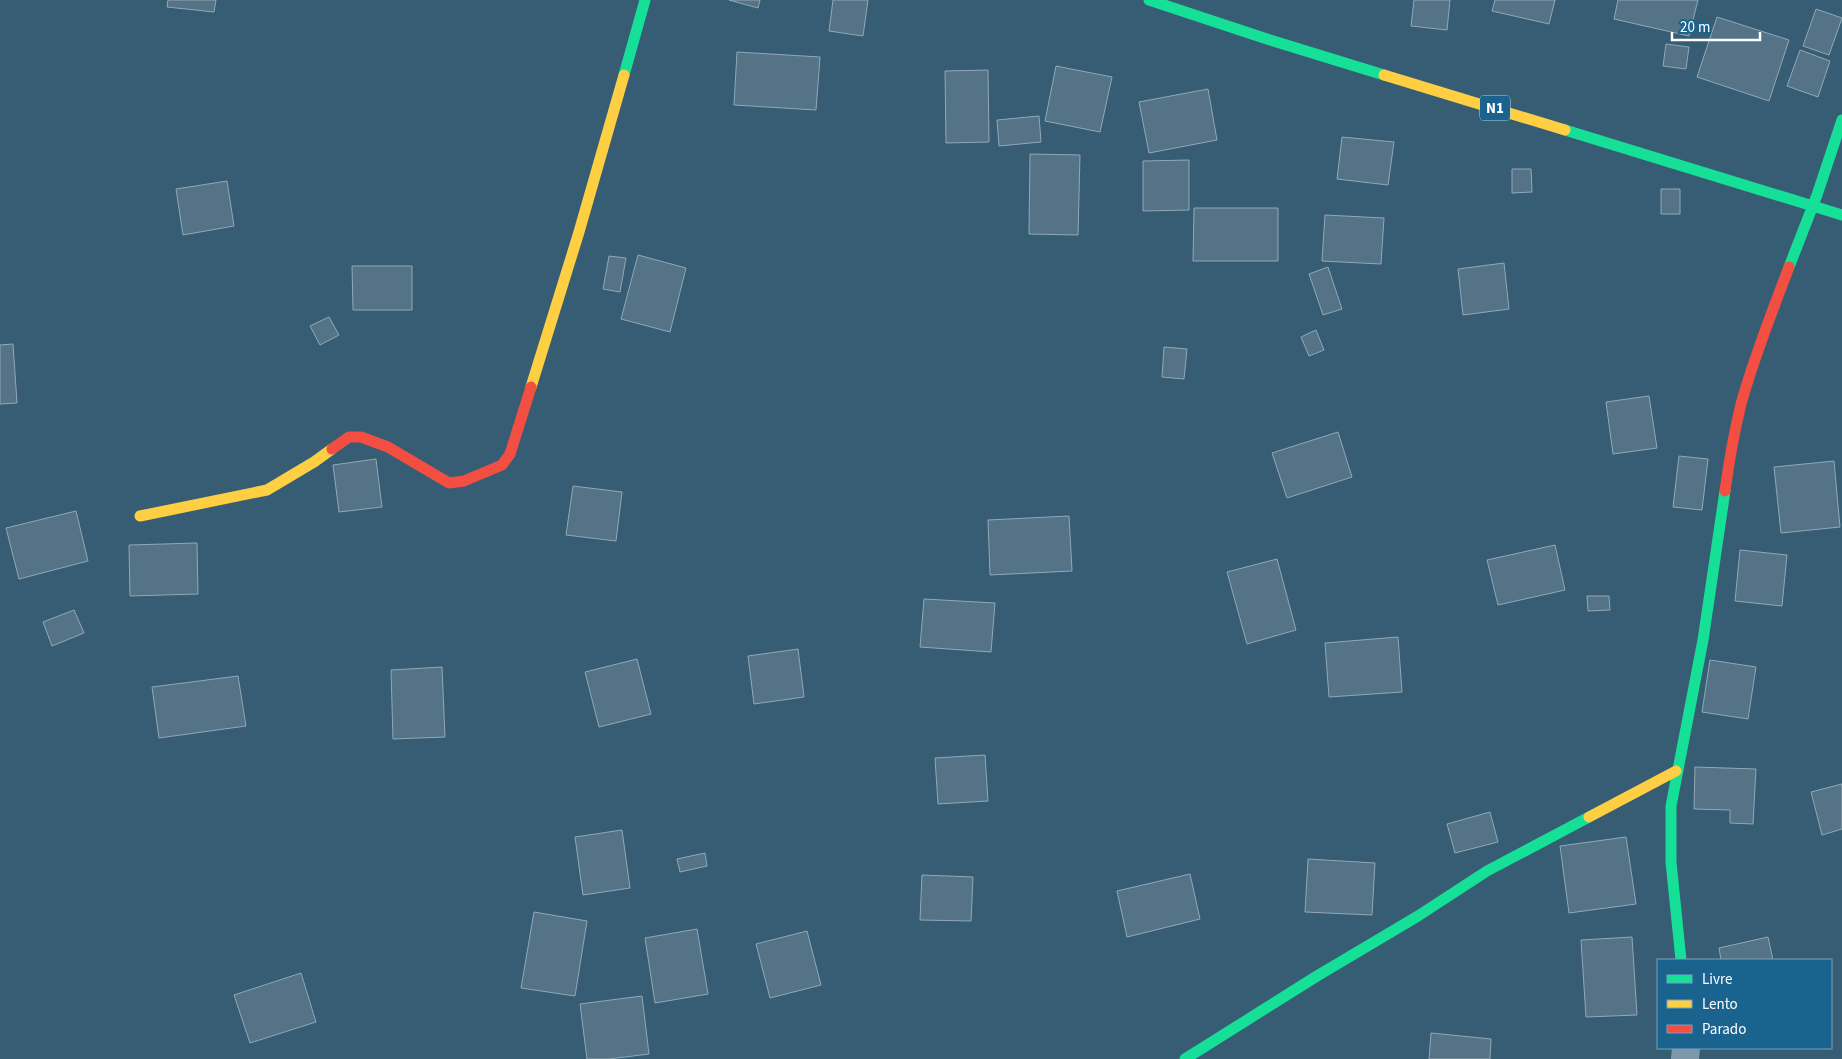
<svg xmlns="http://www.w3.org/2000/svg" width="1842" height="1059" font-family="'Source Sans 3',sans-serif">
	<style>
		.building { fill: #547386; stroke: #92a8b6 }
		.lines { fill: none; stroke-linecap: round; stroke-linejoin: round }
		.street { stroke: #7d98a8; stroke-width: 28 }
		.fast { stroke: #16e098; stroke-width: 11 }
		.slow { stroke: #ffcf43; stroke-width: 11 }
		.jam { stroke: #f24e42; stroke-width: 11 }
		.labels { text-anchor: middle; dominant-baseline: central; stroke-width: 4; stroke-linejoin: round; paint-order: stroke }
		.shield { fill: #1b638f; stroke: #bbd0dd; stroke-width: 1 }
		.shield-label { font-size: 15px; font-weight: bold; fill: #fff }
	</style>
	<rect width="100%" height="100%" fill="#365d74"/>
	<path class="building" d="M 168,0 L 216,0 L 214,12 L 167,7 Z
		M 729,0 L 760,0 L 758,8 Z
		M 833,0 L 868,0 L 863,36 L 829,31 Z
		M 1414,0 L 1450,0 L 1447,30 L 1411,26 Z
		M 1495,0 L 1555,0 L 1549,24 L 1492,11 Z
		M 1618,0 L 1698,0 L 1689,36 L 1614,19 Z
		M 1816,9 L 1842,18 L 1829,55 L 1803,46 Z
		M 1717,17 L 1789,40 L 1769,101 L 1697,77 Z
		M 1666,44 L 1689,47 L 1686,69 L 1663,66 Z
		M 1800,50 L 1830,61 L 1818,97 L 1787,86 Z
		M 737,52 L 820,57 L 816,110 L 734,105 Z
		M 1056,66 L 1112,77 L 1100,132 L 1045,121 Z
		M 988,70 L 989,142 L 946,143 L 945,71 Z
		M 1208,89 L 1217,140 L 1149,153 L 1139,102 Z
		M 1039,116 L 1041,142 L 999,146 L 997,120 Z
		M 1342,137 L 1394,142 L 1388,185 L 1337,179 Z
		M 1030,154 L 1080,155 L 1078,235 L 1029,234 Z
		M 1189,160 L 1189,210 L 1143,211 L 1143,161 Z
		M 1512,169 L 1531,169 L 1532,192 L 1512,193 Z
		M 227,181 L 234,226 L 183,235 L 176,189 Z
		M 1661,189 L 1680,189 L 1680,214 L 1661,214 Z
		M 1194,208 L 1278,208 L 1278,261 L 1193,261 Z
		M 1325,215 L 1384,218 L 1381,264 L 1322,261 Z
		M 638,255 L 686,268 L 670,332 L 621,319 Z
		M 609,256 L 626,258 L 620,292 L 603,289 Z
		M 1504,263 L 1509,309 L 1463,315 L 1458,269 Z
		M 352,266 L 412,266 L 412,310 L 353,310 Z
		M 1328,267 L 1342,309 L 1323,315 L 1309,274 Z
		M 329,317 L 339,335 L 320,345 L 310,326 Z
		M 1316,330 L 1324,350 L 1309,356 L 1301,337 Z
		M 13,344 L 17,403 L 0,404 L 0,345 Z
		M 1164,347 L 1187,349 L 1184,379 L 1162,377 Z
		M 1649,396 L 1657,448 L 1613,454 L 1606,402 Z
		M 1338,432 L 1352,477 L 1287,498 L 1272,453 Z
		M 1679,456 L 1708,459 L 1702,510 L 1673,507 Z
		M 376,459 L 382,507 L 339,512 L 333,465 Z
		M 1834,461 L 1840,527 L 1781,533 L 1774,467 Z
		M 573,486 L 622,492 L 616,541 L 566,535 Z
		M 76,511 L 88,561 L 19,579 L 6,528 Z
		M 1069,516 L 1072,571 L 990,575 L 988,520 Z
		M 197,543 L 198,594 L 130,596 L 129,545 Z
		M 1555,545 L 1565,590 L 1498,605 L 1487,560 Z
		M 1740,550 L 1787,555 L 1782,606 L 1735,601 Z
		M 1277,559 L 1296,630 L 1247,644 L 1227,572 Z
		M 1587,596 L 1609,596 L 1610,610 L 1588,611 Z
		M 924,599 L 995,603 L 991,652 L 920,647 Z
		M 74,610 L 84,633 L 52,646 L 43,622 Z
		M 1398,637 L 1402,692 L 1329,697 L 1325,643 Z
		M 798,649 L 804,697 L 754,704 L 748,656 Z
		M 637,659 L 651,714 L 599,727 L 585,672 Z
		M 1710,660 L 1756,667 L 1748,719 L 1702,712 Z
		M 442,667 L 445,737 L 393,739 L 391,670 Z
		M 238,676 L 246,726 L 159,738 L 152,687 Z
		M 985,755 L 988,801 L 938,804 L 935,758 Z
		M 1695,767 L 1756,769 L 1753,824 L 1730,823 L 1730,810 L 1694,809 Z
		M 1842,784 L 1842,829 L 1822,835 L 1811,792 Z
		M 1490,812 L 1498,842 L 1455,853 L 1447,824 Z
		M 622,830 L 630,888 L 583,895 L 575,837 Z
		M 1626,837 L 1636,904 L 1569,913 L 1560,846 Z
		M 705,853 L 707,866 L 680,872 L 677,859 Z
		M 1308,859 L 1375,863 L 1372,915 L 1305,912 Z
		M 1190,874 L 1200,919 L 1127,937 L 1117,891 Z
		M 922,875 L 973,877 L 971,921 L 920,920 Z
		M 534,912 L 587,921 L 575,996 L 521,988 Z
		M 697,929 L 708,994 L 655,1003 L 645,938 Z
		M 807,931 L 821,985 L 770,998 L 756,944 Z
		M 1632,937 L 1637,1015 L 1586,1017 L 1581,940 Z
		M 1768,937 L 1773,960 L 1721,960 L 1719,948 Z
		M 301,973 L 316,1022 L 250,1043 L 234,995 Z
		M 642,996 L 649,1054 L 609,1059 L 587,1059 L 580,1004 Z
		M 1431,1033 L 1491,1039 L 1490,1059 L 1429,1059 Z"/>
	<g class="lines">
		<path class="street" d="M 1685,1059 L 1686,1048"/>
		<path class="fast" d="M 1149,0 L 1270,40 L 1384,75
			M 624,75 L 645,0
			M 1565,130 L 1842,215
			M 1789,267 L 1817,195 L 1842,120
			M 1681,960 L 1671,862 L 1671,806 L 1703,640 L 1725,491
			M 1185,1059 L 1317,976 L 1418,916 L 1487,871 L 1589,817"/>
		<path class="slow" d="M 1384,75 L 1565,130
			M 531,387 L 579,232 L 624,75
			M 140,516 L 267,490 L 314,462 L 332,449
			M 1589,817 L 1676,771"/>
		<path class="jam" d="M 332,449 L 349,437 L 361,437 L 388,447 L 449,483 L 464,481 L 502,465 L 510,454 L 531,387
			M 1725,491 C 1729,461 1734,433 1741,404 C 1754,357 1772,312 1789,267"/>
	</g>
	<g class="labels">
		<rect class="shield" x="1480" y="95.5" width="30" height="25" rx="4"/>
		<g class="shield-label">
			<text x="1495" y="108">N1</text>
		</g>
	</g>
	<rect x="1657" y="959" width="175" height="90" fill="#1b638f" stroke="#76a1bc"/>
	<rect x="1667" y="975" width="25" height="8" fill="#16e098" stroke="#76a1bc"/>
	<text x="1702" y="984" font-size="15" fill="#ffffff">Livre</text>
	<rect x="1667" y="1000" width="25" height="8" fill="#ffcf43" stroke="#76a1bc"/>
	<text x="1702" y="1009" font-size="15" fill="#ffffff">Lento</text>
	<rect x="1667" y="1025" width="25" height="8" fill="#f24e42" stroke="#76a1bc"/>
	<text x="1702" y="1034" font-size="15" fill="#ffffff">Parado</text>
	<path d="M1672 32v8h88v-8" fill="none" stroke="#ffffff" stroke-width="2.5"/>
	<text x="1680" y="32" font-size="15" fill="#ffffff" stroke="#1b638f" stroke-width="4" paint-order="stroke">20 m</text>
</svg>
